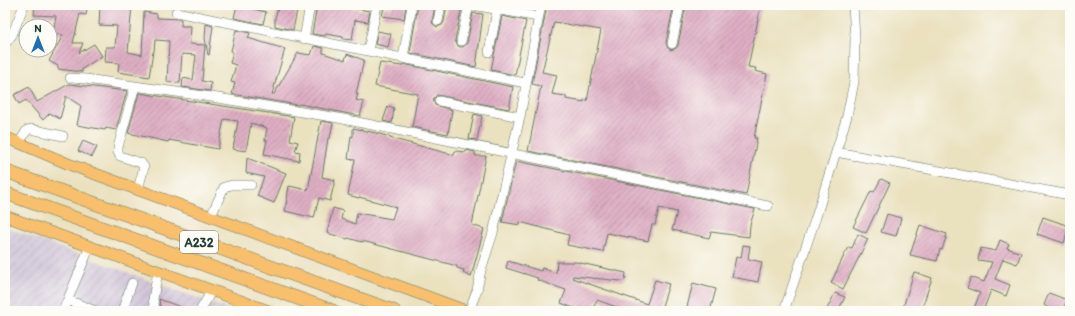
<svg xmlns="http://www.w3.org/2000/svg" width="1075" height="316" font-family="Itim,sans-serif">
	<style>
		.industrial { fill: url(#industrial-furrows) }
		.building { fill: url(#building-hatch); fill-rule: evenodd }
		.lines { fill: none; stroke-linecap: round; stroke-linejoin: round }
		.minor-casing { stroke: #667665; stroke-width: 10 }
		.major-casing { stroke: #667665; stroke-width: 12 }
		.highway-casing { stroke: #667665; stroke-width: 14 }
		.minor { stroke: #fff; stroke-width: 9 }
		.major { stroke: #f8bf6c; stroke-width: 11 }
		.highway { stroke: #f8bf6c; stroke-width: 13 }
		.labels { text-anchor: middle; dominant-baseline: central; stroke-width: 3.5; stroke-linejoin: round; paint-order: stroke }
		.shield { fill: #fdfcf7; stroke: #62766e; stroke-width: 1 }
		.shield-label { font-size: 13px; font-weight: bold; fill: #1f3d34 }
	</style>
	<defs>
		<pattern id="industrial-furrows" width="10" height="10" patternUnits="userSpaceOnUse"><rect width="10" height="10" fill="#cbbfd5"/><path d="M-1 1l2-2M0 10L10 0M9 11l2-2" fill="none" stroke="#a49cae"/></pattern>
		<pattern id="building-hatch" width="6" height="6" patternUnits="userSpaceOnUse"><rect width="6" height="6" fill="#dfafc4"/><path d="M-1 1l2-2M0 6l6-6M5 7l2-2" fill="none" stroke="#b490a0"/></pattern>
	</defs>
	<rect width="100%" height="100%" fill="#fdfcf7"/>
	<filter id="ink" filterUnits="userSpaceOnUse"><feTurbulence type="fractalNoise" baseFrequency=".025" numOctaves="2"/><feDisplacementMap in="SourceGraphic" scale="8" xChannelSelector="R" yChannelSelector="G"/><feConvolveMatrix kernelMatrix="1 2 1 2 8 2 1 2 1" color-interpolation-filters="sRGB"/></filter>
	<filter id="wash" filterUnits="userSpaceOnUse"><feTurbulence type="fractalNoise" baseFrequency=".012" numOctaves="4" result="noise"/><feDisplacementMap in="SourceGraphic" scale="16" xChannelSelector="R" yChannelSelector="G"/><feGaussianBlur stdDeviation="0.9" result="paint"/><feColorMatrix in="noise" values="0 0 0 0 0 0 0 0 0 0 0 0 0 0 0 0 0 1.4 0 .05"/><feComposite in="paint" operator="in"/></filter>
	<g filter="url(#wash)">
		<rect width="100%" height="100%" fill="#eae1bf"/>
		<path class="industrial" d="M 5,227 L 153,282 L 233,311 L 5,311 Z"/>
		<g id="blocks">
			<path class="building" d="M 35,5 L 88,5 L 86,15 L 80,14 L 73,43 L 83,43 L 79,53 L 94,44 L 102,56 L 82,69 L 82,72 L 58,69 L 58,66 L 49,61 L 63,35 L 53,33 L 56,16 L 34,15 Z
				M 100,5 L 132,5 L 128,52 L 142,55 L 144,12 L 157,14 L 157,18 L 181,19 L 181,26 L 191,26 L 190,44 L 205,45 L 202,81 L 211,83 L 210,91 L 182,87 L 183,78 L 193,80 L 196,55 L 182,54 L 180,83 L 167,82 L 169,41 L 155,40 L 154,52 L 153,52 L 149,77 L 118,72 L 119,63 L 105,62 L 106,47 L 115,47 L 117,26 L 99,25 Z
				M 237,5 L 266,12 L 263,24 L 234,18 Z
				M 279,5 L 298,5 L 293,30 L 275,26 L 275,18 Z
				M 317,5 L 346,5 L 346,7 L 370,11 L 368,22 L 355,20 L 352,40 L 343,39 L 343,37 L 326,34 L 325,36 L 312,34 Z
				M 392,5 L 406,5 L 404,19 L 382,16 L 384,7 L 392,8 Z
				M 418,5 L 435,5 L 432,23 L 437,27 L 442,25 L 444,22 L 447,5 L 462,7 L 455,40 L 457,45 L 460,47 L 463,47 L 467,43 L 473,13 L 483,14 L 476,67 L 410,53 Z
				M 547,5 L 674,5 L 666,43 L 668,48 L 671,50 L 676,48 L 678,45 L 686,5 L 761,5 L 748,67 L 756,68 L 755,71 L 767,74 L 754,138 L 757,138 L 746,195 L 528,151 L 541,86 L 532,84 ZM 554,22 L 601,30 L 587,101 L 584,100 L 584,102 L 566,99 L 566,96 L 552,94 L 557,75 L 542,72 Z
				M 502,16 L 526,21 L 515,75 L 491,70 Z
				M 206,24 L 213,26 L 209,55 L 208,55 L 205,38 Z
				M 236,30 L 250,33 L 248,38 L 251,39 L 285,49 L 272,94 L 274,94 L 298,53 L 311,55 L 314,46 L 323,48 L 323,53 L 338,58 L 345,60 L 347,54 L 364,60 L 356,94 L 358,94 L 356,100 L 364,102 L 360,116 L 299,104 L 298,105 L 232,94 L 235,83 L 231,82 L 236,65 L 230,63 L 233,52 L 231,51 Z
				M 378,31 L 391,34 L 388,47 L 375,44 Z
				M 380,63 L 402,66 L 403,64 L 513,87 L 509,109 L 437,95 L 433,99 L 435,105 L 452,110 L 448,134 L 412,127 L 418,94 L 375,86 Z
				M 69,84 L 127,91 L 116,130 L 106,128 L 105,130 L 77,125 L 81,106 L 66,96 L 60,119 L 50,113 L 43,120 L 26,100 L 19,104 L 14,95 L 29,87 L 37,102 Z
				M 139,93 L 294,117 L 290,140 L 298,142 L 295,151 L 300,152 L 299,161 L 264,154 L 267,140 L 265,140 L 267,128 L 251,123 L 246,151 L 233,149 L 238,121 L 224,119 L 218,149 L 169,140 L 168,142 L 128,133 Z
				M 388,106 L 394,108 L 392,123 L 383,121 Z
				M 474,114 L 482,116 L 477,140 L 469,139 Z
				M 321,121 L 333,123 L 330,138 L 328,138 L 322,177 L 335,180 L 330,201 L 319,198 L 314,218 L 285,211 L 289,186 L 308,190 Z
				M 353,128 L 376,133 L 390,137 L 390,138 L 454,155 L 455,151 L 466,152 L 466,150 L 475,152 L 475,155 L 476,156 L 486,156 L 472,225 L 484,229 L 471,277 L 463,273 L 464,270 L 457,268 L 457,266 L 370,243 L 362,241 L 362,242 L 348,238 L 347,239 L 327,233 L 333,208 L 343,211 L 341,219 L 355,224 L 357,213 L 392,219 L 396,207 L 359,197 L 359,198 L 348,195 L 355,160 L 348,159 L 351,136 L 353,137 Z
				M 83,141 L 97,147 L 92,157 L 78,151 Z
				M 247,158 L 286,173 L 274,203 L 257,196 L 264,177 L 246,173 Z
				M 516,161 L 755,209 L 750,225 L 749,237 L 711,232 L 709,238 L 672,230 L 677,212 L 659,208 L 655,225 L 652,225 L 648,241 L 607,233 L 603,252 L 567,245 L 569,235 L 520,222 L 520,225 L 502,222 Z
				M 881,179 L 890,183 L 866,233 L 853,227 L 871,191 L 874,192 Z
				M 887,214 L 901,218 L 896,236 L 881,232 Z
				M 1043,217 L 1069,226 L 1064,243 L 1037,234 Z
				M 920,225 L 947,234 L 942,250 L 940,249 L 937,261 L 910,255 Z
				M 858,234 L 868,239 L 843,289 L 831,283 L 848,247 L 852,248 Z
				M 1000,240 L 1009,244 L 1007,248 L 1021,253 L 1017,264 L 1003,259 L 995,279 L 1010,285 L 1006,296 L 991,290 L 983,311 L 973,311 L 980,293 L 967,288 L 971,277 L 984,282 L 992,262 L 978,260 L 981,248 L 996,251 Z
				M 743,245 L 750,246 L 748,259 L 762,262 L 758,282 L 732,277 L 736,257 L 741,258 Z
				M 508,261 L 541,271 L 542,268 L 556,273 L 557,262 L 576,262 L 626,273 L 625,280 L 621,281 L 573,276 L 572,278 L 647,304 L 655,280 L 669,284 L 661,309 L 663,311 L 628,311 L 597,300 L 592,311 L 581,311 L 561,303 L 566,290 L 537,280 L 538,278 L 506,268 Z
				M 914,272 L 932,278 L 921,311 L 902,311 Z
				M 693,283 L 716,289 L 710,311 L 686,311 Z
				M 835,293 L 845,297 L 838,311 L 826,311 Z
				M 1049,293 L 1067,300 L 1063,311 L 1047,311 L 1048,308 L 1044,305 Z
				M 159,299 L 189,310 L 189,311 L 161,311 Z"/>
		</g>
	</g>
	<g filter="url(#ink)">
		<use href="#blocks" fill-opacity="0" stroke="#667665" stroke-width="1"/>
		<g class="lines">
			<defs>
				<path id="minor" d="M 473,5 L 538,17
					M 176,12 L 525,83
					M 438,21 L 441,5
					M 304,39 L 310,5
					M 461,41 L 469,5
					M 5,44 L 12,35 L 24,5
					M 672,44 L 680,5
					M 368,51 L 377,5
					M 489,52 L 498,5
					M 403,58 L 412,5
					M 70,78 L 86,79 L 218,98 L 338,118 L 768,206
					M 135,86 L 118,147 L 118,152 L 120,156 L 141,163 L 144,167 L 138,189
					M 439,101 L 520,117
					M 19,143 L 27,130 L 31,129 L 63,136
					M 836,152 L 1070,195
					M 211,216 L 224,187 L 232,185 L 251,185
					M 68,300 L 95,311
					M 155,309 L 153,299 L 158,271
					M 63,311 L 90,246
					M 122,311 L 132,283
					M 200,311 L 212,290
					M 469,311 L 477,290 L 481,270 L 493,233 L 520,117 L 541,5
					M 784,311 L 816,217 L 847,116 L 854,82 L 855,38 L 853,5"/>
				<path id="major" d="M 5,137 L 71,165 L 466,311
					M 5,216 L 269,311"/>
				<path id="highway" d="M 5,171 L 394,311
					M 5,193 L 333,311"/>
			</defs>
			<use href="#minor" class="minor-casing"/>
			<use href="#major" class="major-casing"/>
			<use href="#highway" class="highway-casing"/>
			<use href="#minor" class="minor"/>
			<use href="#major" class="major"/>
			<use href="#highway" class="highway"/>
		</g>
	</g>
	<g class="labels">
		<rect class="shield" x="180" y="231" width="38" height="22" rx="3"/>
		<g class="shield-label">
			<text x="199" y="242">A232</text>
		</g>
	</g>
	<rect width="1075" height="316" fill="none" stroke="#fdfcf7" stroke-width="20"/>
	<g transform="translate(38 38)"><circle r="19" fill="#fdfcf7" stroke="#a4b0a9"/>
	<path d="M0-3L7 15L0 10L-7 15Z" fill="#1f6fb2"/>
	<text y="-6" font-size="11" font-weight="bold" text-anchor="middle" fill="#1f3d34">N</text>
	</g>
</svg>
